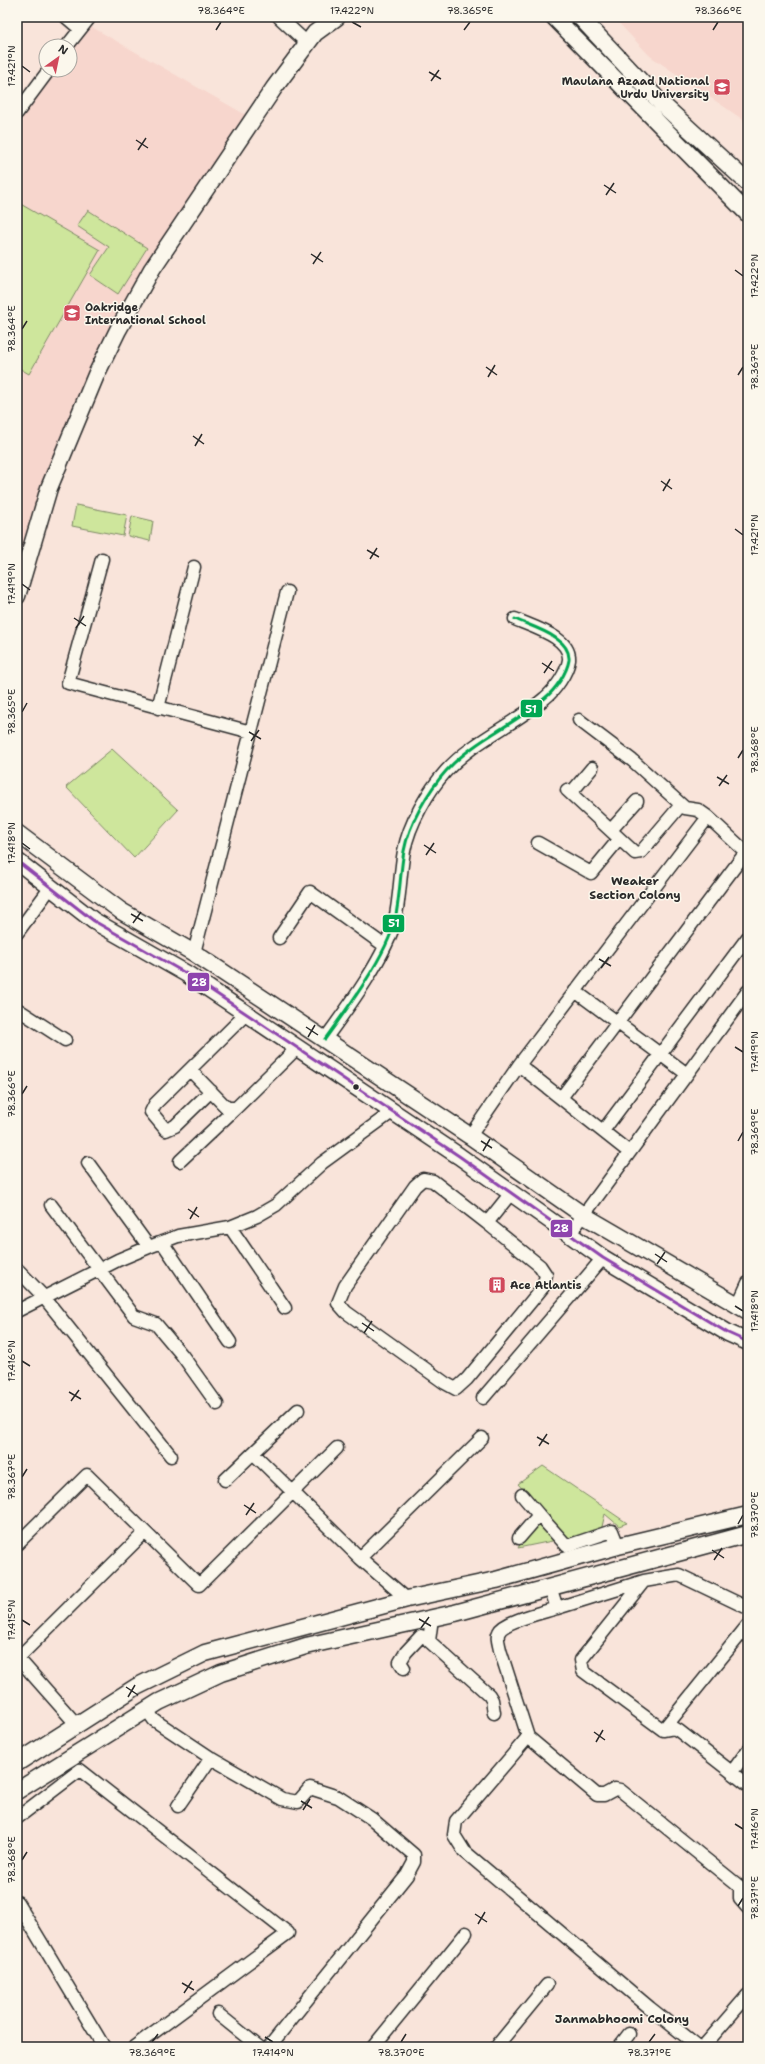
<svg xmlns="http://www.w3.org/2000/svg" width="765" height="2064" font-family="'Shantell Sans',sans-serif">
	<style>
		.built { fill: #f7d6cd }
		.green { fill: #cee69c; stroke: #7c8864 }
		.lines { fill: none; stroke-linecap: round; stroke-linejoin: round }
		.street-casing { stroke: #2b2b2b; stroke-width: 15 }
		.secondary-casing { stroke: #2b2b2b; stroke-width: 19 }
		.street { stroke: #fbf7ec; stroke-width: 12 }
		.secondary { stroke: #fbf7ec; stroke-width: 16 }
		.bus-1-casing { stroke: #fbf7ec; stroke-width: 6 }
		.bus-2-casing { stroke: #fbf7ec; stroke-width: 6 }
		.bus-1 { stroke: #8e44ad; stroke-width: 3 }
		.bus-2 { stroke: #00a651; stroke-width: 3 }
		.ticks { fill: none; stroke: #2b2b2b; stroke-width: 1.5 }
		.bus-dot { fill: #2b2b2b; stroke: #fbf7ec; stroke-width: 1.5 }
		.labels { text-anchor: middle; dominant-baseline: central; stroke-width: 3; stroke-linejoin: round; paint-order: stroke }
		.poi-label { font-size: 11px; font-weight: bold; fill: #2b2b2b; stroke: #fbf7ec; text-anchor: start }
		.neighbourhood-label { font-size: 12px; font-weight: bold; fill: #2b2b2b; stroke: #fbf7ec }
		.line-badge { stroke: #fbf7ec; stroke-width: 1.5 }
		.badge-label { font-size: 11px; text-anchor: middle; font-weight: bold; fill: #fff }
		.neatline { fill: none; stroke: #2b2b2b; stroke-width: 1.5 }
		.ticks-label { font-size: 10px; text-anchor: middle; fill: #2b2b2b }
	</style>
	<rect width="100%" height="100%" fill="#f9e4da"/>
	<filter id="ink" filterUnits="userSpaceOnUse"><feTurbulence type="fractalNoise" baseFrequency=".025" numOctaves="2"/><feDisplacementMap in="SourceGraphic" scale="8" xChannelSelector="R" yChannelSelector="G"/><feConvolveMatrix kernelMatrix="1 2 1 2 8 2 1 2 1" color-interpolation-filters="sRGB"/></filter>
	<g filter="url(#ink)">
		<path class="built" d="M 613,17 L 748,17 L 748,128 L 742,119 L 650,56 Z
			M 90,26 L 253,119 L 96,375 L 17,596 L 17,118 L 51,70 L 70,70 L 70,46 Z"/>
		<path class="green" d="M 17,202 L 100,250 L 29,374 L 17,367 Z
			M 88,210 L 147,248 L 118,294 L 90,275 L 109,247 L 77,226 Z
			M 76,505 L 127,515 L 123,536 L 72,526 Z
			M 132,516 L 153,521 L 150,541 L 128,536 Z
			M 112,749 L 178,810 L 134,858 L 66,787 Z
			M 543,1466 L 627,1523 L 619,1526 L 605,1514 L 601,1531 L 518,1548 L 540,1509 L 518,1484 Z"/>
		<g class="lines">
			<defs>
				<path id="street" d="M 66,17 L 80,29
					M 279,17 L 307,43
					M 67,46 L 90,17
					M 17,113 L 49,70
					M 102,559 L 68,683 L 251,732
					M 158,708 L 194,567
					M 579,720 L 633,761 L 685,808 L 698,810 L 708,817
					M 567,790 L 635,853 L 641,852 L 681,805
					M 571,793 L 592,768
					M 611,830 L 637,801
					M 538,843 L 591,873 L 619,839
					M 17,933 L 51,887
					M 279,938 L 310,892 L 385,946
					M 194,953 L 287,592
					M 575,991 L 687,1074
					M 17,1009 L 65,1040
					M 325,1039 C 347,1009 387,955 395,920 C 400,897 400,873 404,851 C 409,824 428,791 446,771 C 474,740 514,725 545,698 C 555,690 567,673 569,660 C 571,637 532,627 515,619
					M 519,1065 L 629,1152
					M 190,1070 L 227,1108 L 236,1108 L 297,1048
					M 211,1091 L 175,1126 L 166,1130 L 151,1112 L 155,1104 L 246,1014
					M 561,1098 L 746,852
					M 603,1131 L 748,937
					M 470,1136 L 519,1065 L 708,817 L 748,854
					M 180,1161 L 236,1108
					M 88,1163 L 149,1247
					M 51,1205 L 134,1316 L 156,1324 L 182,1355 L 217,1404
					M 487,1223 L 433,1181 L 423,1179 L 415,1186 L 345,1286 L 338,1303 L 346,1312 L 445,1383 L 456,1389 L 467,1379 L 543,1287 L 546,1275 L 540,1266 L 487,1223 L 511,1193
					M 230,1227 L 285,1308
					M 569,1235 L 748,991
					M 162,1242 L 230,1342
					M 18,1270 L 43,1296 L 171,1456
					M 737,1307 L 748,1283
					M 17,1311 L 118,1260 L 149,1247 L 178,1236 L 230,1227 L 257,1216 L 276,1205 L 322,1163 L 392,1112
					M 483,1398 L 603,1258
					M 253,1453 L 360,1558 L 407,1599
					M 225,1480 L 298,1410
					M 522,1495 L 539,1515
					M 519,1538 L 539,1515 L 567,1546 L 612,1531 L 618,1546
					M 17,1544 L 87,1475 L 145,1532
					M 360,1558 L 482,1438
					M 644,1581 L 581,1660 L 583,1671 L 663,1730 L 674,1728 L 679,1731 L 748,1785
					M 550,1587 L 557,1608 C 545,1612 504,1621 499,1632 C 496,1637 499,1644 500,1650 L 528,1737 L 456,1821 L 454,1835 L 464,1851 L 650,2008 L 699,2047
					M 557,1608 L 644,1581 L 679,1575 L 748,1608
					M 432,1618 L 429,1641 L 489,1695 L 492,1700 L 494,1713
					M 17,1657 L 77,1725
					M 18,1658 L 145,1532 L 199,1585 L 337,1448
					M 404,1668 L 400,1662 L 406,1652 L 421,1636
					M 147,1710 L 154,1720 L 211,1758 L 282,1799 L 298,1802 L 310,1788 L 338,1797 L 372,1819 L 414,1855 L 414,1862 L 407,1875 L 269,2047
					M 663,1730 L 748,1625
					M 528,1737 L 597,1795 L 604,1795 L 615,1789 L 620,1790 L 740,1887 L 740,1899 L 748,1908
					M 732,1772 L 748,1750
					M 178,1806 L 211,1758
					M 17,1818 L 80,1770 L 288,1933 L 134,2047
					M 17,1902 L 104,2047
					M 218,2014 L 259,2047
					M 373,2047 L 466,1933
					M 496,2047 L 547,1985
					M 619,2047 L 629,2034
					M 703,2047 L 748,1995"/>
				<path id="secondary" d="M 554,17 L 748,214
					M 580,17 L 662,104 L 748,183
					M 17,596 L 49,488 L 96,375 L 118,330 L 152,269 L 274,88 L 315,33 L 337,17
					M 17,833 L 121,911 L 194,953 L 470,1136 L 583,1215 L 748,1311
					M 17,861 L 94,921 L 187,974 L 459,1156 L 603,1258 L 728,1333 L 748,1342
					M 17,1763 L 136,1687 L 205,1653 L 407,1599 L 496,1580 L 618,1546 L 748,1515
					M 17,1791 L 159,1702 L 221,1673 L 306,1646 L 455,1613 L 748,1534"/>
			</defs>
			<use href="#street" class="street-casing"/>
			<use href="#secondary" class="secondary-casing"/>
			<use href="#street" class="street"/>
			<use href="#secondary" class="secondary"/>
			<defs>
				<path id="bus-1" d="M 17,861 L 94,921 L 187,974 L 459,1156 L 603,1258 L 728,1333 L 748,1342"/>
				<path id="bus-2" d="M 325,1039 C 347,1009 387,955 395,920 C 400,897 400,873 404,851 C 409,824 428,791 446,771 C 474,740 514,725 545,698 C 555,690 567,673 569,660 C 571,637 532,627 515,619"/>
			</defs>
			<use href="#bus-1" class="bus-1-casing"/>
			<use href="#bus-2" class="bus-2-casing"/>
			<use href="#bus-1" class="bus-1"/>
			<use href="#bus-2" class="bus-2"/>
		</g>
	</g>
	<path class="ticks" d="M 352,22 L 361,27M 216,30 L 221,22M 464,30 L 470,22M 713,30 L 718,22M 22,66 L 30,72M 429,72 L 441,79M 431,81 L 439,70M 136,140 L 148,148M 138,150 L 146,138M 604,185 L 616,193M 606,195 L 614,183M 311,254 L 323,262M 313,264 L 321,252M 735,270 L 743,276M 22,329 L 27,321M 486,367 L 497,375M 738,375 L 743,367M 488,377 L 495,365M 193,436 L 204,444M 195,446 L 202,434M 661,481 L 672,489M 663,491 L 670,479M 735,529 L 743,535M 367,550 L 379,557M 370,559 L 377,548M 22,584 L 30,590M 74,618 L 86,626M 76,628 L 84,616M 542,663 L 554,671M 544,673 L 552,661M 22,712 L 27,703M 249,732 L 261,739M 251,741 L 259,730M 738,758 L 743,750M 717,777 L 729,784M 719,786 L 727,775M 22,843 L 30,849M 424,845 L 436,853M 426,855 L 434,843M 131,914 L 143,921M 133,923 L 141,912M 599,959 L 611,966M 601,968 L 609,957M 306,1027 L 318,1035M 308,1037 L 315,1025M 735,1047 L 743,1052M 22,1094 L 27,1086M 481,1141 L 492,1148M 738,1141 L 743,1132M 483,1151 L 490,1139M 188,1209 L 199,1217M 190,1219 L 197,1207M 655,1254 L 667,1262M 657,1264 L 665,1252M 735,1306 L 743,1311M 362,1323 L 374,1331M 364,1333 L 372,1321M 22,1361 L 30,1366M 69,1392 L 81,1399M 71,1401 L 79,1390M 537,1437 L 549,1444M 539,1446 L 547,1434M 22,1477 L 27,1469M 244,1505 L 256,1513M 246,1515 L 254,1503M 738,1524 L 743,1515M 712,1550 L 724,1558M 714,1560 L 722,1548M 419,1619 L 431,1626M 22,1620 L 30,1625M 421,1628 L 429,1617M 126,1687 L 138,1695M 128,1697 L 135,1685M 594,1732 L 605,1740M 596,1742 L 603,1730M 301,1801 L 312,1808M 303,1810 L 310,1799M 735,1824 L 743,1829M 22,1860 L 27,1852M 738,1906 L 743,1898M 475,1914 L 487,1922M 478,1924 L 485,1912M 182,1983 L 194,1990M 184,1993 L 192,1981M 265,2037 L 273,2042M 152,2042 L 158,2034M 401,2042 L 406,2034M 649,2042 L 655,2034"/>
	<defs>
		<symbol id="university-square" viewBox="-11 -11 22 22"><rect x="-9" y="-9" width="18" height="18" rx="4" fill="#d1495b" stroke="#fbf7ec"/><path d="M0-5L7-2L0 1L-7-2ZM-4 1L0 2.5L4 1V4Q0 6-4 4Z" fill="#fff"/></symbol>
		<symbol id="school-square" viewBox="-11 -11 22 22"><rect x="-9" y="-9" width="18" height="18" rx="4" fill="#d1495b" stroke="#fbf7ec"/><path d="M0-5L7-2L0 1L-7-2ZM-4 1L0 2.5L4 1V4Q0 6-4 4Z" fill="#fff"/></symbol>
		<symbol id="building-square" viewBox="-11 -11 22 22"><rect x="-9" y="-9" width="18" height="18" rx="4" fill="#d1495b" stroke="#fbf7ec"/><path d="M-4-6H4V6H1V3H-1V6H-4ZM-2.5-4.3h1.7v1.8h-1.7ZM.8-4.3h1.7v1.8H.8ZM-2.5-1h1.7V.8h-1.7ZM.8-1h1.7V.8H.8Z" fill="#fff"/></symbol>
	</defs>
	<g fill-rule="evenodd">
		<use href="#university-square" x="712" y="77" width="20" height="20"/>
		<use href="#school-square" x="62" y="303" width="20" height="20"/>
		<use href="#building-square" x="487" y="1275" width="20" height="20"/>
	</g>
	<circle class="bus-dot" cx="356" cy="1087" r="3.5"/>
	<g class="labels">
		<g class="poi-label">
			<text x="709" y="81" text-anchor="end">Maulana Azaad National<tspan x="709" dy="13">Urdu University</tspan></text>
			<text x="85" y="307">Oakridge<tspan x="85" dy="13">International School</tspan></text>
			<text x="510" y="1285">Ace Atlantis</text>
		</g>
		<g class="neighbourhood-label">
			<text x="635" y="881">Weaker<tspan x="635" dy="14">Section Colony</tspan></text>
			<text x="622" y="2019">Janmabhoomi Colony</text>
		</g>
	</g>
	<g class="line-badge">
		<rect x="520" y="699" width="23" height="19" rx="4" fill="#00a651"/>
		<rect x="382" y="914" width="23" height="19" rx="4" fill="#00a651"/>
		<rect x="187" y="972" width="23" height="20" rx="4" fill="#8e44ad"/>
		<rect x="550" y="1219" width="23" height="19" rx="4" fill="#8e44ad"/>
	</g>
	<g class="badge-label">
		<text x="531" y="713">51</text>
		<text x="394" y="927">51</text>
		<text x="199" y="986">28</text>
		<text x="561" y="1232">28</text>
	</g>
	<rect width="765" height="2064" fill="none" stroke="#fbf7ec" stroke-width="44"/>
	<g transform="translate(58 58) rotate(33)"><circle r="19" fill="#fbf7ec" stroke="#a8a59f"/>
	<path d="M0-3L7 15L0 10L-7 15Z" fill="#d1495b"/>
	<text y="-6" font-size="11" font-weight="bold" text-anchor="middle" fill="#2b2b2b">N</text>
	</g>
	<rect x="22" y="22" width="721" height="2020" class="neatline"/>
	<g class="ticks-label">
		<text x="221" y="14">78.364°E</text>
		<text x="352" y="14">17.422°N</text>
		<text x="470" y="14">78.365°E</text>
		<text x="718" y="14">78.366°E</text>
		<text transform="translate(11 66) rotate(-90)" y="4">17.421°N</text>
		<text transform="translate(754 276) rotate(-90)" y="4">17.422°N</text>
		<text transform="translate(11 329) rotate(-90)" y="4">78.364°E</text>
		<text transform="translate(754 367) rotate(-90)" y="4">78.367°E</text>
		<text transform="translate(754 535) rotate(-90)" y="4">17.421°N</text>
		<text transform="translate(11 584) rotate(-90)" y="4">17.419°N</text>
		<text transform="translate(11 712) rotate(-90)" y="4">78.365°E</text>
		<text transform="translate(754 750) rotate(-90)" y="4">78.368°E</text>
		<text transform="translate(11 843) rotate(-90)" y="4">17.418°N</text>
		<text transform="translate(754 1052) rotate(-90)" y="4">17.419°N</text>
		<text transform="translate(11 1094) rotate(-90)" y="4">78.366°E</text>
		<text transform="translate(754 1132) rotate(-90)" y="4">78.369°E</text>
		<text transform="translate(754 1311) rotate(-90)" y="4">17.418°N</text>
		<text transform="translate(11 1361) rotate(-90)" y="4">17.416°N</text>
		<text transform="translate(11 1477) rotate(-90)" y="4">78.367°E</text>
		<text transform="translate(754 1515) rotate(-90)" y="4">78.370°E</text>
		<text transform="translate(11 1620) rotate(-90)" y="4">17.415°N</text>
		<text transform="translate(754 1829) rotate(-90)" y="4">17.416°N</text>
		<text transform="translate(11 1860) rotate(-90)" y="4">78.368°E</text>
		<text transform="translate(754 1898) rotate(-90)" y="4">78.371°E</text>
		<text x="152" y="2056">78.369°E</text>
		<text x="273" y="2056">17.414°N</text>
		<text x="401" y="2056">78.370°E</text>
		<text x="649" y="2056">78.371°E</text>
	</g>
</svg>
